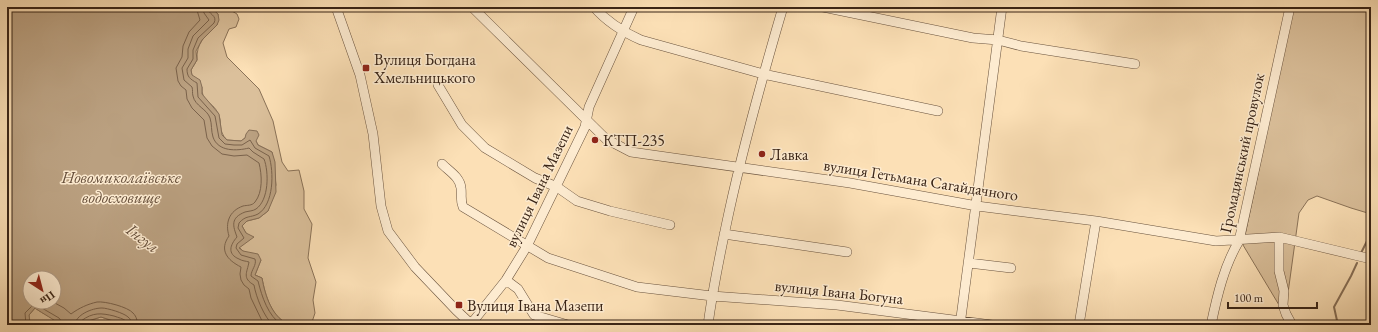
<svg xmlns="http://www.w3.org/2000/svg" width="1378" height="332" font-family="'EB Garamond',serif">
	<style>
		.green { fill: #dbc09b; stroke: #8a7258 }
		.water { fill: #baa080; stroke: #866e56; fill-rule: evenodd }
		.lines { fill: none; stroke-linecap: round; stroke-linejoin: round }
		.shore { stroke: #7a624b; stroke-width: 1 }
		.stream { stroke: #866e56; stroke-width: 2 }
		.minor-casing { stroke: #6a533e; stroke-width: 10 }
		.minor { stroke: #fdebd0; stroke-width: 9 }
		.poi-dot { fill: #8f2418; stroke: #fdebd0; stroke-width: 1.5 }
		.labels { text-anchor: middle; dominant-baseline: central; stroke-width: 3; stroke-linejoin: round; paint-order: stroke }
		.poi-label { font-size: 16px; fill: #392416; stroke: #fdebd0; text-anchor: start }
		.street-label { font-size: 16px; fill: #392416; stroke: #fdebd0 }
		.water-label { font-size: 17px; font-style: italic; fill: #664f3b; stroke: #fdebd0 }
	</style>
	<rect width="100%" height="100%" fill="#fce0b6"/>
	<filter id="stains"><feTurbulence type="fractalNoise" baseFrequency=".005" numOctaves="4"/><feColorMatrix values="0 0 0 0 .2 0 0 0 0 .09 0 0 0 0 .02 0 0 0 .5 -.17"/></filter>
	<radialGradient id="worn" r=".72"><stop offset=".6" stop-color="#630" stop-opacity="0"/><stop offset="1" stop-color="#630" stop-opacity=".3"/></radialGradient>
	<path class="green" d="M 210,7 L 225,7 L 237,14 L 239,19 L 236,27 L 229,29 L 223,43 L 227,57 L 259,89 L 273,121 L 282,162 L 288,171 L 299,170 L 304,191 L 304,209 L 312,224 L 308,258 L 316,282 L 313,300 L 315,313 L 311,325 C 304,325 295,327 289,324 C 271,318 265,294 262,278 L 255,275 L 261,260 L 243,251 L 239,247 L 246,233 L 242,226 L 247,221 L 259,218 L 268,211 L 276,185 L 272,152 L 258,145 L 256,141 L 245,138 L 241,141 L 227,140 C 217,130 223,123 218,113 C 212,101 201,102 202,87 L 192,76 L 191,70 L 197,60 C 196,43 205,36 217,25 L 218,14 Z
		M 1293,7 L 1371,7 L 1371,214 L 1351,208 L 1317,196 L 1308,200 L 1299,213 L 1285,315 L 1243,245 Z
		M 35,308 C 43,314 54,318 60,325 L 32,325 L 30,323 L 29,315 Z
		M 101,317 L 126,325 L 81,325 L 88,321 Z"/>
	<path class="water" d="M 7,7 L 210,7 L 218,14 L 219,20 L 217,25 L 202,40 L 196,51 L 197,60 L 191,70 L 192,75 L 200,80 L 202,87 L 202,94 L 219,114 L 222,135 L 227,140 L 241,141 L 245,138 L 246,134 L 249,130 L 257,131 L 259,135 L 256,141 L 258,145 L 272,152 L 275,162 L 276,192 L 268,211 L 259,218 L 247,221 L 242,226 L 246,233 L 254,237 L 239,248 L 243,251 L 258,254 L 261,260 L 255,275 L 262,278 C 265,295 272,319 291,325 L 126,325 L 101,317 L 88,321 L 81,325 L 60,325 C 54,319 43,314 35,308 L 29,315 L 30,323 L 32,325 L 7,325 ZM 30,278 L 54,278 L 54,302 L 30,302 Z"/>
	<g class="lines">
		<path class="shore" d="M 196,7 L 200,20 L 189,32 L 183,46 L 182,57 L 176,68 L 178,81 L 181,86 L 186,90 L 187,99 L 192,108 L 204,120 L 207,138 L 212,146 L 222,154 L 234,156 L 247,155 L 259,163 C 262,175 263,192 255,202 C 252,206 247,205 243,206 C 229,211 225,223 229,236 C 219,250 227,260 241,267 L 240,274 L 241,280 L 244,285 L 249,289 L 251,298 L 264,325
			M 202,7 L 204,13 L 209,20 L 193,36 L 188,49 L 188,58 L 182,68 L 184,80 L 192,87 C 193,90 192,93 193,96 C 195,106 207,109 210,118 C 212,124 211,131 213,137 C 218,152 237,151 249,148 L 253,152 L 264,159 C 269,172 269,200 256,209 C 253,211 249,211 245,212 C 230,218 233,226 237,237 C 230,245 227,254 239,259 C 242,261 246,261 249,262 C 247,273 242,278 254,285 C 256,297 264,317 273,325
			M 207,7 C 208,15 218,15 214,23 L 198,38 L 193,50 L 193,59 L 187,69 C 187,77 190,79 197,83 L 198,97 L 215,116 L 219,138 L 225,144 L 234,145 L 242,145 L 250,140 L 255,148 L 269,156 C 274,172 274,204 258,214 C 250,218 246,215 239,223 L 238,228 L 244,238 L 237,244 L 236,248 L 241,255 L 255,259 C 257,265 251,270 251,276 L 258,281 C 262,297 268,316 282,325
			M 53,302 L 64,308 L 71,314 C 79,308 88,304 97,302 C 105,301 128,307 133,313 C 137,317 137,321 138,325
			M 26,325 L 25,313 L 32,306 L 35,304 L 59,318 L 62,322 L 63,325
			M 75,325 C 75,315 92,308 102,308 C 107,308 124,313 128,317 C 131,319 131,322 132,325
			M 80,325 L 81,321 C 93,312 101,313 114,316 C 119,318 122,318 126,321 L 127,325"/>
		<path class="stream" d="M 1361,253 L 1371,233
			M 1338,325 L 1334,307 L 1351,276 L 1357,263"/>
		<defs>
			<path id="minor" d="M 336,7 L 360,75 L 373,134 L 381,206 L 388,231 L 415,267 L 456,310 L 472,325
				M 472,7 L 606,139 L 631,152 L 850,183 L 977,206 L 1096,221 L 1216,241 L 1279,237 L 1371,259
				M 594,7 C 607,22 623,32 641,40 L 763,74 L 938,111
				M 823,7 L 973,38 L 998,40 L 1021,46 L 1135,64
				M 438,85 L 462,125 L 485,148 L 535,178 L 557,187 L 577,201 L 610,211 L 670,225
				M 442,164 C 449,171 460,177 461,188 C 462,195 460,200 463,207 L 548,258 L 637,287 L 712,296 L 837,305 L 992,325
				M 724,234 L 847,252
				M 1279,237 L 1279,271 L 1284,291 L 1283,305 L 1286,314 L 1292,325
				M 969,263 L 1011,268
				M 506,280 L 518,289 L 534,315 L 568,325
				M 471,324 L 506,280 L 527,246 L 585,127 L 589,107 L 634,7
				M 708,325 C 713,287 721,249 729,212 C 744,143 763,75 783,7
				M 960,325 L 1002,7
				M 1079,325 L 1096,221
				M 1211,325 C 1217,296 1224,266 1239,241 L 1290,7"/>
		</defs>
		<use href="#minor" class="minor-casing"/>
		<use href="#minor" class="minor"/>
	</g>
	<g class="poi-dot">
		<rect x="362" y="64" width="8" height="8" rx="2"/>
		<circle cx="595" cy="140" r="4"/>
		<circle cx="762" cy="154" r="4"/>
		<rect x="455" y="301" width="8" height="8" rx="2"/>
	</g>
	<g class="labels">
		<g class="poi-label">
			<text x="374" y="59">Вулиця Богдана<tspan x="374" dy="18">Хмельницького</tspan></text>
			<text x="603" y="140">КТП-235</text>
			<text x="770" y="154">Лавка</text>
			<text x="467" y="305">Вулиця Івана Мазепи</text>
		</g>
		<g class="street-label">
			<text transform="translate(1242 153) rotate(-78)">Громадянський провулок</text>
			<text transform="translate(921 180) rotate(9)">вулиця Гетьмана Сагайдачного</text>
			<text transform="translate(539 186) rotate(-64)">вулиця Івана Мазепи</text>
			<text transform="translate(839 292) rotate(6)">вулиця Івана Богуна</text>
		</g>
		<g class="water-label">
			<text x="121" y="177">Новомиколаївське<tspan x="121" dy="20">водосховище</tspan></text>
			<text transform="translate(143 238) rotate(37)">Інгул</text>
		</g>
	</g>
	<rect width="1378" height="332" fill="none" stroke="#fce0b6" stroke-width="24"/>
	<rect x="8" y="8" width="1362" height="316" fill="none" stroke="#392416" stroke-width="2"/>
	<rect x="12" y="12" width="1354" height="308" fill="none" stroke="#392416"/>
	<g transform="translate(42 290) rotate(144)"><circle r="19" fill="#fdebd0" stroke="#af9b86"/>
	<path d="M0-3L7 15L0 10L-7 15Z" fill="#8f2418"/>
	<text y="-6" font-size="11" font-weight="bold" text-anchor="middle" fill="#392416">Пн</text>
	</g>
	<path d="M1228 302v6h89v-6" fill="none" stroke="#392416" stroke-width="2"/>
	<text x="1234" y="302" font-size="12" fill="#392416" stroke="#fdebd0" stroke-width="3" paint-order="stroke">100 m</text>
	<rect width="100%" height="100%" filter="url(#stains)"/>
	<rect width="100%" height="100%" fill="url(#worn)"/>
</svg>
